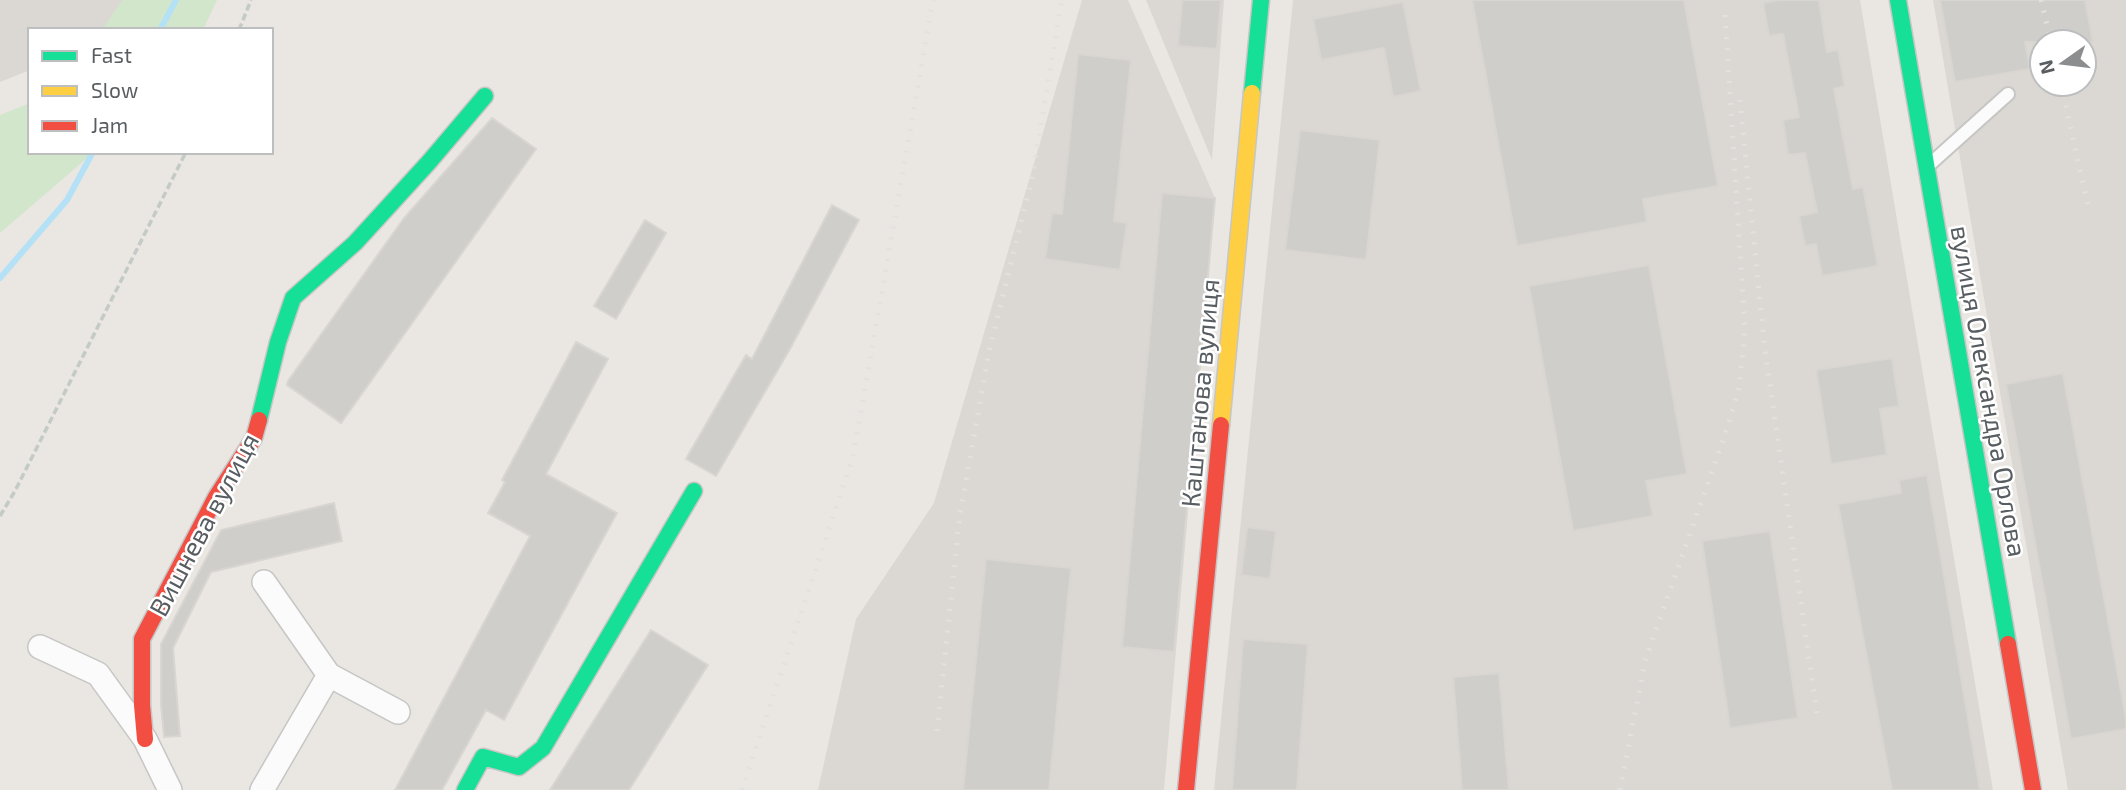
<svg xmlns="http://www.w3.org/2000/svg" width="2126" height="790" font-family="'Exo 2',sans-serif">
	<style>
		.industrial { fill: #dbd8d3; fill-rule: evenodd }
		.green { fill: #d2e6cc }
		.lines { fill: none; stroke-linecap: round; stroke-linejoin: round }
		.stream { stroke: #b4e1f6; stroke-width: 6 }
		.building { fill: #d0cecb; stroke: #d9d6d2; stroke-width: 2 }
		.lane-casing { stroke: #c6c6c5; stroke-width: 16 }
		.street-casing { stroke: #c6c6c5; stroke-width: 26 }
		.fast-casing { stroke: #c6c6c6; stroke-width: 19 }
		.slow-casing { stroke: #c6c6c6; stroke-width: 19 }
		.jam-casing { stroke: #c6c6c6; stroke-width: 19 }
		.path { stroke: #c4cac6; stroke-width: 3.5; stroke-dasharray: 7 3.5; stroke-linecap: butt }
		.lane { stroke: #fcfbfb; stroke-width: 12 }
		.street { stroke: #fcfbfb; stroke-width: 23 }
		.fast { stroke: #16e098; stroke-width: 16 }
		.slow { stroke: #ffcf43; stroke-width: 16 }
		.jam { stroke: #f24e42; stroke-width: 16 }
		.rail { stroke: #e2e1e0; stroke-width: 5; stroke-dasharray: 2 9; stroke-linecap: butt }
		.labels { text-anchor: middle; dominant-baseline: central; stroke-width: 5; stroke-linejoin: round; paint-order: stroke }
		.street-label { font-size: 26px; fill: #585d61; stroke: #fff }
	</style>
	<rect width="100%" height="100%" fill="#eae7e2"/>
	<path class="industrial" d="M 0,0 L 126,0 L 111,30 L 30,30 L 30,70 L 0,82 Z
		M 1082,0 L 1128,0 L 1215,198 L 1164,790 L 818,790 L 856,619 L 934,503 Z
		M 1146,0 L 1224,0 L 1212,160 Z
		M 1293,0 L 1860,0 L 1993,790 L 1214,790 Z
		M 1933,0 L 2126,0 L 2126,790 L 2068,790 ZM 2042,42 L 2084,42 L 2084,84 L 2042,84 Z"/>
	<path class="green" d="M 122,0 L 217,0 L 203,30 L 102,30 Z
		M 30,103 L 30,152 L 94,152 L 0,233 L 0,115 Z"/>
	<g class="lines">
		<path class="stream" d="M 160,30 L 176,0
			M 0,278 L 67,200 L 93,152"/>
	</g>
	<path class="building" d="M 1182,0 L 1221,0 L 1217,49 L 1178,46 Z
		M 1472,0 L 1684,0 L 1718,186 L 1643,199 L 1647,222 L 1517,246 Z
		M 1779,0 L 1819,0 L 1827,52 L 1838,50 L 1845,86 L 1834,89 L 1853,189 L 1863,187 L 1878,266 L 1822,276 L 1816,244 L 1805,246 L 1799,216 L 1817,212 L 1805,153 L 1788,155 L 1783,120 L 1799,117 L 1783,34 L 1769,36 L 1763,3 Z
		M 1940,0 L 2085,0 L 2093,42 L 2025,42 L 2030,69 L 1955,82 Z
		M 1403,2 L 1421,91 L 1393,97 L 1384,48 L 1321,60 L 1313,19 Z
		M 1078,54 L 1131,60 L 1114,221 L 1127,223 L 1120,270 L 1045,259 L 1052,213 L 1062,214 Z
		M 492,118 L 536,149 L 341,423 L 287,385 L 288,381 L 404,218 Z
		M 1300,130 L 1380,140 L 1366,260 L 1285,250 Z
		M 1162,193 L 1215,198 L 1174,652 L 1122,647 Z
		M 832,205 L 859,220 L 790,349 L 716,476 L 686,459 L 746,355 L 752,359 Z
		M 645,220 L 666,233 L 616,319 L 594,306 Z
		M 1649,265 L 1687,474 L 1646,481 L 1653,516 L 1573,531 L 1529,286 Z
		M 576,342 L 608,359 L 546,474 L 617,513 L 504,720 L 486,710 L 442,790 L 395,790 L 530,536 L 488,513 L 505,482 L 502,480 Z
		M 1892,358 L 1899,406 L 1880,409 L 1887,455 L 1831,464 L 1816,370 Z
		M 2063,373 L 2126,719 L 2126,729 L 2071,739 L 2006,384 Z
		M 1927,475 L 1980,790 L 1892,790 L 1838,504 L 1901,493 L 1899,480 Z
		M 334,503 L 342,541 L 211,572 L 173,648 L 180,736 L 164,737 L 161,704 L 161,644 L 221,530 Z
		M 1247,527 L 1276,531 L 1270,579 L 1241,575 Z
		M 1770,531 L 1798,718 L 1730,728 L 1702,541 Z
		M 986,559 L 1071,568 L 1049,790 L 963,790 Z
		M 651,630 L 708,665 L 629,790 L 550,790 Z
		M 1243,639 L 1308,644 L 1297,790 L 1232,790 Z
		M 1499,673 L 1509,790 L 1462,790 L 1453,677 Z"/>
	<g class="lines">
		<defs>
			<path id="lane" d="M 1929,165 L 2008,94"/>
			<path id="street" d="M 40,647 L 98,674 L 145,739 L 170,790
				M 329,675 L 398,712
				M 262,790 L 329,675 L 264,582"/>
			<path id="fast" d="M 1898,0 L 2008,644
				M 1252,93 L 1261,0
				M 259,420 L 278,342 L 293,298 L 355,243 L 429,162 L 485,96
				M 465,790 L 483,757 L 519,767 L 543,748 L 694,491"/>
			<path id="slow" d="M 1221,425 L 1252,93"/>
			<path id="jam" d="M 2008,644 L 2033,790
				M 145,739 L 142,705 L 142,639 L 216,497 L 254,438 L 259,420
				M 1186,790 L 1221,425"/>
		</defs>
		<use href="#lane" class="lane-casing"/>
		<use href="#street" class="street-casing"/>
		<use href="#fast" class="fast-casing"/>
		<use href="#slow" class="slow-casing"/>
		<use href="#jam" class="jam-casing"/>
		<path class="path" d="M 239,30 L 251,0
			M 0,516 L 15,491 L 186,152"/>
		<use href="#lane" class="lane"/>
		<use href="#street" class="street"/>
		<use href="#fast" class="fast"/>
		<use href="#slow" class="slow"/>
		<use href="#jam" class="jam"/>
		<path class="rail" d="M 2041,0 L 2051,42
			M 2061,84 L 2089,210
			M 1740,100 L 1764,343 L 1818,721
			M 937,731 L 960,514 L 989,352 L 1032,178 L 1062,0
			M 742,790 L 853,457 L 933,0
			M 1620,790 L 1645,661 L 1725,435 L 1739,388 L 1745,330 L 1725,15"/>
	</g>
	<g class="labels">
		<g class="street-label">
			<text transform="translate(1990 391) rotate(80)">вулиця Олександра Орлова</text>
			<text transform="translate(1199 393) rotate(-85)">Каштанова вулиця</text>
			<text transform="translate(203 524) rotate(-62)">Вишнева вулиця</text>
		</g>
	</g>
	<rect x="28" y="28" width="245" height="126" fill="#ffffff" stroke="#bcbec0" stroke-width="2"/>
	<rect x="42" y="51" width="35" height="10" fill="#16e098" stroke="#bcbec0" stroke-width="2"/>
	<text x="91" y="63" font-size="21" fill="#585d61">Fast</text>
	<rect x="42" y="86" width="35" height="10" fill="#ffcf43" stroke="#bcbec0" stroke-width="2"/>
	<text x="91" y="98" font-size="21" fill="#585d61">Slow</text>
	<rect x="42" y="121" width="35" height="10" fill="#f24e42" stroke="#bcbec0" stroke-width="2"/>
	<text x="91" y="133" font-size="21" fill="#585d61">Jam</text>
	<g transform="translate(2063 63) rotate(256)"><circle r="33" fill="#ffffff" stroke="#bcbec0" stroke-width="2"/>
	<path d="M0-5L12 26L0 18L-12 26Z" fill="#8b8d8e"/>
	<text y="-10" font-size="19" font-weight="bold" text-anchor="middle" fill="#585d61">N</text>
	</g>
</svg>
